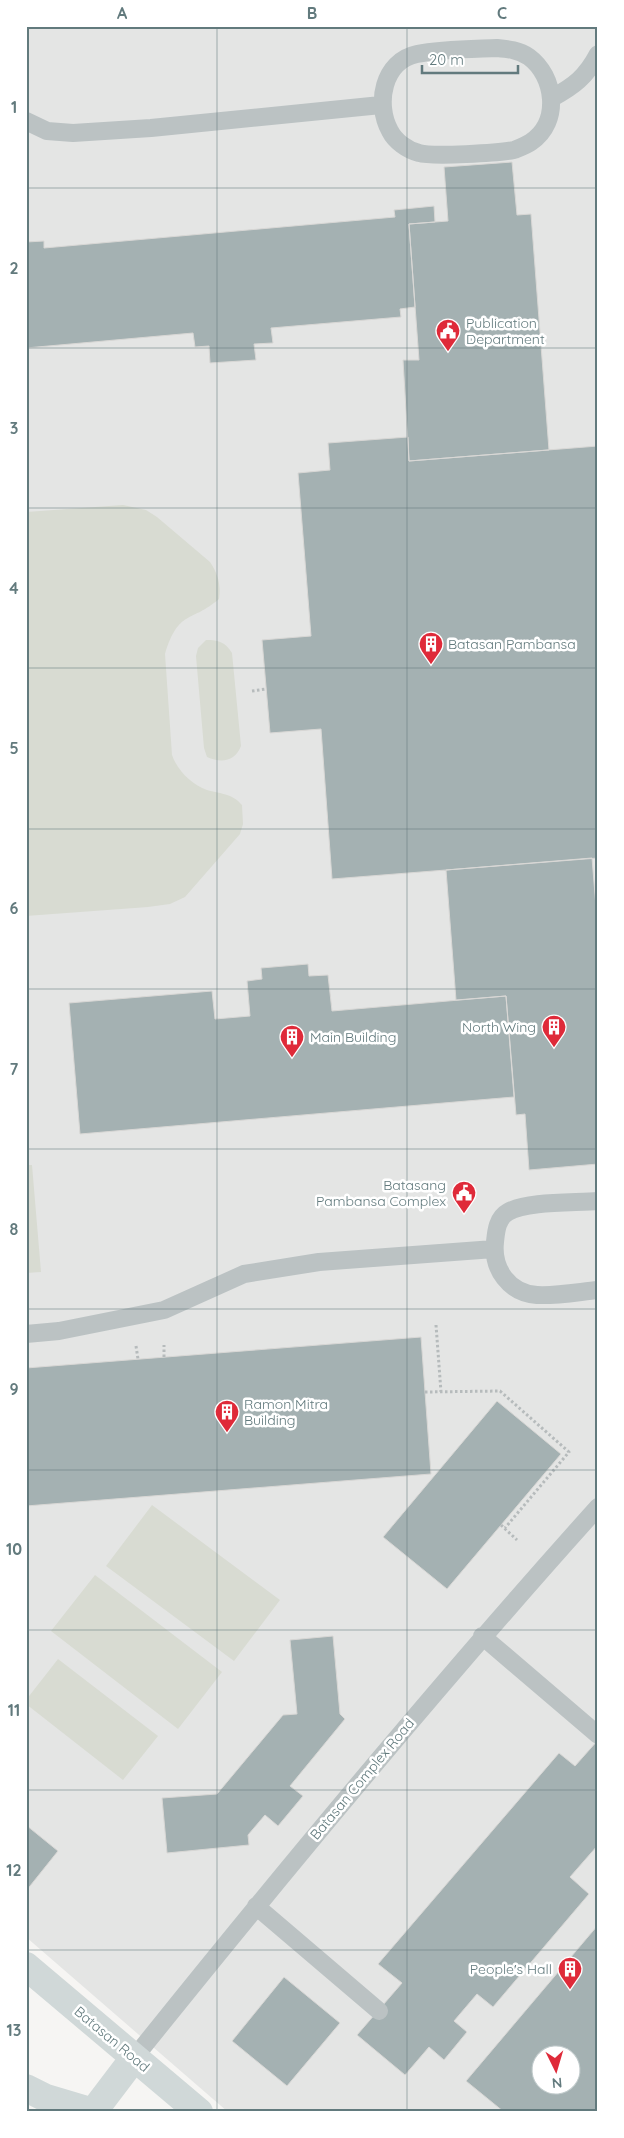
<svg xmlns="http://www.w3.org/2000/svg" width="624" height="2138" font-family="Quicksand,sans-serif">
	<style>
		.built { fill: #e4e5e4; fill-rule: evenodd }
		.green { fill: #d8dbd2 }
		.building { fill: #a4b1b2; stroke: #d8d7d5; fill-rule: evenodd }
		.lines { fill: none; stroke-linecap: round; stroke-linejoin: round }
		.path { stroke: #b6bbbc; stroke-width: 3; stroke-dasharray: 2.5 2.5; stroke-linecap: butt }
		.lane { stroke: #bbc2c3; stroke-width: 18 }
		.secondary { stroke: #d0d8d8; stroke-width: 28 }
		.grid { fill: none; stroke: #627a7d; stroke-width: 1; stroke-opacity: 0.55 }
		.labels { text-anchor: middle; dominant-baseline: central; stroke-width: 5; stroke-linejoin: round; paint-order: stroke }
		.poi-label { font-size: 14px; fill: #627a7d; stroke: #fff; text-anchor: start }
		.street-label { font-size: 14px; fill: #627a7d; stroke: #fff }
		.neatline { fill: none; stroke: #627a7d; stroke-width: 2 }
		.grid-label { font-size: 16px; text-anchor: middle; font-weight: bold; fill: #627a7d }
	</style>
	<rect width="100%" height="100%" fill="#f6f5f3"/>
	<path class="built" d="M 26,26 L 598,26 L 598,2112 L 228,2112 L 26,1937 ZM 542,2056 L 572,2056 L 572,2086 L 542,2086 Z"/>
	<path class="green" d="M 123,505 L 146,510 L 157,517 L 210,562 C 218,574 221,584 219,599 C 191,623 179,609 165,654 L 172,755 C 177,770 192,785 207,790 C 220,794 232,793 242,805 L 243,824 L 240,834 L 185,897 L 170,904 L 148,907 L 26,916 L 26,512 Z
		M 206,640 C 219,640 225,642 232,653 L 241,746 C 235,762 221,763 207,757 L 204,748 L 196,656 L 198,648 Z
		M 26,1165 L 32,1165 L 41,1272 L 26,1273 Z
		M 152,1505 L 280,1600 L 234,1661 L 106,1566 Z
		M 95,1575 L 222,1672 L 178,1729 L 51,1631 Z
		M 58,1659 L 158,1736 L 123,1780 L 26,1704 L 26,1700 Z"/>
	<path class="building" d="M 26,26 L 63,26 L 26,29 Z
		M 512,162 L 517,215 L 531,214 L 549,450 L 409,461 L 403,360 L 419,360 L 409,224 L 448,221 L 444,167 Z
		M 434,206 L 435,222 L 409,224 L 415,307 L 400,309 L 401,317 L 271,328 L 273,343 L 254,344 L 256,360 L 210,363 L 209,346 L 195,347 L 193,333 L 26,348 L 26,242 L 44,241 L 44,248 L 395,217 L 394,210 Z
		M 408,437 L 409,461 L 598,446 L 598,858 L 332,879 L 321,729 L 270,733 L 262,640 L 311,636 L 298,473 L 330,470 L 328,443 Z
		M 592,858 L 598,931 L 598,1164 L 529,1170 L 525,1114 L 516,1115 L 506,996 L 456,1000 L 446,870 Z
		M 308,964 L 309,976 L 328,975 L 332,1011 L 506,996 L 514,1097 L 80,1134 L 69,1003 L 212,991 L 215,1019 L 250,1016 L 247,981 L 262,979 L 261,968 Z
		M 421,1337 L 431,1474 L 26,1506 L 26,1368 Z
		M 497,1401 L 561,1454 L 447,1589 L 383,1537 Z
		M 333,1636 L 340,1714 L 345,1719 L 290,1786 L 303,1796 L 278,1826 L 265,1815 L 248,1835 L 249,1845 L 167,1853 L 162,1798 L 217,1794 L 283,1715 L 297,1714 L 290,1640 Z
		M 598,1740 L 598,1845 L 570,1877 L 589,1894 L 493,2007 L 477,1994 L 454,2021 L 467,2032 L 444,2060 L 429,2047 L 405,2075 L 357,2035 L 402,1983 L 378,1964 L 559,1753 L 575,1766 Z
		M 26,1825 L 58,1851 L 26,1891 Z
		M 598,1925 L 598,2112 L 504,2112 L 466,2081 ZM 542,2056 L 572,2056 L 572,2086 L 542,2086 Z
		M 284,1977 L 340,2023 L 287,2086 L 232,2041 Z"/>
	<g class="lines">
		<path class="path" d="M 252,691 L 266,689
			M 436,1325 L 441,1392
			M 136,1346 L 138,1359
			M 164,1357 L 164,1345
			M 425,1392 L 500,1391 L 569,1452 L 505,1528
			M 501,1525 L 517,1540"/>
		<path class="lane" d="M 497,48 C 508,49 519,50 529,57 C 555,76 561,122 531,142 C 527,145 519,148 514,150 C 500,153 432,157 419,153 C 407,150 395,141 390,131 C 375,104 383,61 417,54 C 441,49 472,49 497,48 Z
			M 552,98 C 574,86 586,77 598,54
			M 26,121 L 47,131 L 73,133 L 151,128 L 381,105
			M 598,1201 C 575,1203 526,1201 508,1212 C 497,1218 496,1232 495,1242 C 492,1269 509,1293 537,1295 C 557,1296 578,1292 598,1290
			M 26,1334 L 59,1331 L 164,1310 L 244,1274 L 319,1262 L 494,1249
			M 482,1636 L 598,1735
			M 256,1906 L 379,2011
			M 134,2058 C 284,1871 437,1686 598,1507"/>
		<path class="secondary" d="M 26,1966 L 199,2112
			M 26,2088 L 46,2098 L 93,2112
			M 93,2112 L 134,2058"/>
	</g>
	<path class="grid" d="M 217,26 L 217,2112M 407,26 L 407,2112M 26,188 L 598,188M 26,348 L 598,348M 26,508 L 598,508M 26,668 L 598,668M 26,829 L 598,829M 26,989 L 598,989M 26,1149 L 598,1149M 26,1309 L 598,1309M 26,1470 L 598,1470M 26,1630 L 598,1630M 26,1790 L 598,1790M 26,1950 L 598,1950"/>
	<defs>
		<symbol id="civic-pin" viewBox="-11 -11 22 30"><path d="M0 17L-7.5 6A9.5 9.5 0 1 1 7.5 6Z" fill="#df2a39" stroke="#fff"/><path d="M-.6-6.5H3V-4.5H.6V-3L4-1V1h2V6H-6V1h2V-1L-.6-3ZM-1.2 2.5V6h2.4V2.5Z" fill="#fff"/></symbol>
		<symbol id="building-pin" viewBox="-11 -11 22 30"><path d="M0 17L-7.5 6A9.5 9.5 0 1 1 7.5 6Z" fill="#df2a39" stroke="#fff"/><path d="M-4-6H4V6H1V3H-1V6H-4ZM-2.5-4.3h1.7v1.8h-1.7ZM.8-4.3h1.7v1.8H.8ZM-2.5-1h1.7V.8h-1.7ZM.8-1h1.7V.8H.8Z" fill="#fff"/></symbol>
	</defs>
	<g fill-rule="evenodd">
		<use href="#civic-pin" x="434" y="317" width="28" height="38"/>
		<use href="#building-pin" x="417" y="630" width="28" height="38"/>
		<use href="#building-pin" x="540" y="1013" width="28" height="38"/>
		<use href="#building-pin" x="278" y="1023" width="28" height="38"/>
		<use href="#civic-pin" x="450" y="1179" width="28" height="38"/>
		<use href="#building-pin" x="213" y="1398" width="28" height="38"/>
		<use href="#building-pin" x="556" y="1955" width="28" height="38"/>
	</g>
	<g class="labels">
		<g class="poi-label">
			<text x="466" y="323">Publication<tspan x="466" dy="16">Department</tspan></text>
			<text x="448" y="644">Batasan Pambansa</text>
			<text x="536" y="1027" text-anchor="end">North Wing</text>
			<text x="310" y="1037">Main Building</text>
			<text x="446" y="1185" text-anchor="end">Batasang<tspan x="446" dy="16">Pambansa Complex</tspan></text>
			<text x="244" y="1404">Ramon Mitra<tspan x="244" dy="16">Building</tspan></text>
			<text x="552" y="1969" text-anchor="end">People's Hall</text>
		</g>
		<g class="street-label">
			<text transform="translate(362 1779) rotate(-50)">Batasan Complex Road</text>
			<text transform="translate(112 2039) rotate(40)">Batasan Road</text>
		</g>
	</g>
	<rect width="624" height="2138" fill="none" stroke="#ffffff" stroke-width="55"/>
	<g transform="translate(556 2070) rotate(175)"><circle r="24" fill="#ffffff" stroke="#c0cacb"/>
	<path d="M0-4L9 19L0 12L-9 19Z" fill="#df2a39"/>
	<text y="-8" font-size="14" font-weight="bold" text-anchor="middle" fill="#627a7d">N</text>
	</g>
	<path d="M422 65v8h96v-8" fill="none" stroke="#627a7d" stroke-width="2.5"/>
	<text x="429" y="65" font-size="15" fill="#627a7d" stroke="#ffffff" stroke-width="4" paint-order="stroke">20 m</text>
	<rect x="28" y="28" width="568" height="2082" class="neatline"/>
	<g class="grid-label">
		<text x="122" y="19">A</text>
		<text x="312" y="19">B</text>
		<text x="502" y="19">C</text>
		<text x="14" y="113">1</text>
		<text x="14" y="274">2</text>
		<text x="14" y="434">3</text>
		<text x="14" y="594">4</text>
		<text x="14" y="754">5</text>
		<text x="14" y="914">6</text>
		<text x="14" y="1075">7</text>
		<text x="14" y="1235">8</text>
		<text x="14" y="1395">9</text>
		<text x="14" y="1555">10</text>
		<text x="14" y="1716">11</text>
		<text x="14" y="1876">12</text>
		<text x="14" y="2036">13</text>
	</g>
</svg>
